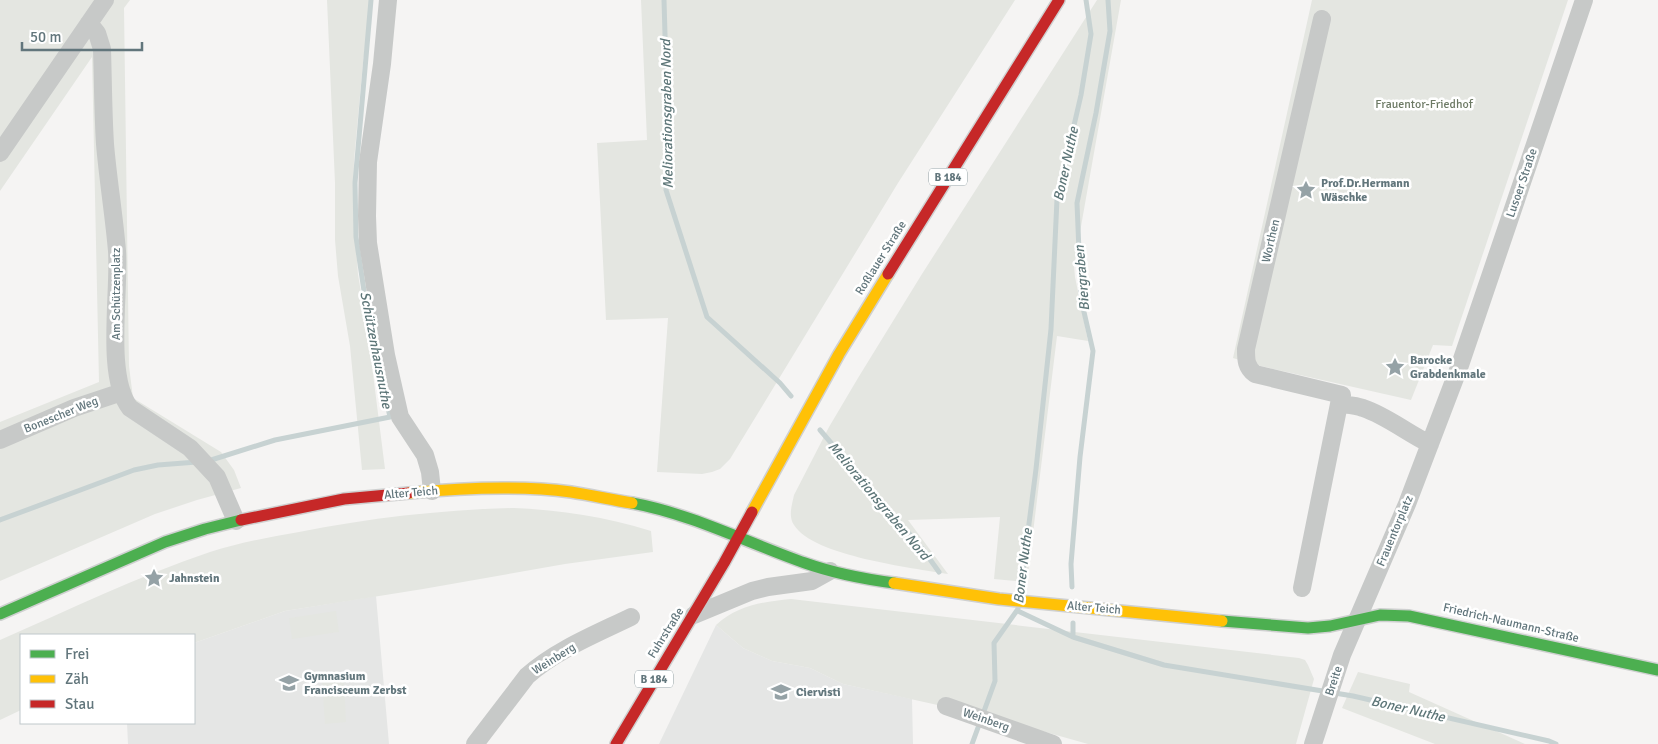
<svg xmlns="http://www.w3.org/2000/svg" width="1658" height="744" font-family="Signika,sans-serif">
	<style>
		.built { fill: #e5e6e5 }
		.green { fill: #e4e6e1 }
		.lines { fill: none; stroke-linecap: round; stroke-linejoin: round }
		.stream { stroke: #c7d2d2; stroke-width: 5 }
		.fast-casing { stroke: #cfd0d0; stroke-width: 14 }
		.slow-casing { stroke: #cfd0d0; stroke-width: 14 }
		.jam-casing { stroke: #cfd0d0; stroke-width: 14 }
		.street { stroke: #c7c9c8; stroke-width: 18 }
		.fast { stroke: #4caf50; stroke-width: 11 }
		.slow { stroke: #ffc107; stroke-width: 11 }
		.jam { stroke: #c62828; stroke-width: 11 }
		.labels { text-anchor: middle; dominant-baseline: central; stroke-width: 5; stroke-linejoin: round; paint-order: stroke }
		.shield { fill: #fff; stroke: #919fa3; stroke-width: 1 }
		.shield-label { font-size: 11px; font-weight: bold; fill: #62767c }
		.park-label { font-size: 12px; fill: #6d7a65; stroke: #fff }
		.poi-label { font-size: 12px; font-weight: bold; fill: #62767c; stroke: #fff; text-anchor: start }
		.street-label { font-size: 12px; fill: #62767c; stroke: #fff }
		.water-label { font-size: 14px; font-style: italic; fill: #5d7678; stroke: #fff }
	</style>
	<rect width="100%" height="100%" fill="#f5f4f3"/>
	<path class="built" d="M 376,596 L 389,744 L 128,744 L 127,723 L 194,723 L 194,643 L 285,611 Z
		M 716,625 L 743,648 L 772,661 L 810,668 L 843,684 L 912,699 L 913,744 L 659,744 Z"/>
	<path class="green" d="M 0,0 L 130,0 L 124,8 L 129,366 L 133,398 L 221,452 L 234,470 L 241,488 L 197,500 L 155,514 L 0,581 L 0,422 L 99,382 L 92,57 L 0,191 Z
		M 327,0 L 371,0 L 363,63 L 354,160 L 353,207 L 358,274 L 369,342 L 385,469 L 362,470 L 350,346 L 338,276 L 335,240 L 335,183 Z
		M 641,0 L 1015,0 L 898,183 L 730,459 L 720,469 L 712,472 L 702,474 L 657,472 L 668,318 L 606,320 L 597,143 L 647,140 Z
		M 1097,0 L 1121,0 L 1074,266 L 1075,277 L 1088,341 L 1057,336 L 1027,582 L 994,579 L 1000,517 L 908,520 L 948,574 C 913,568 813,556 794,525 C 788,516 792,505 794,495 L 829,427 L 858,378 L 922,274 Z
		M 1312,0 L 1568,0 L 1452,346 L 1433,345 L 1411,400 L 1256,365 L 1233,358 Z
		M 514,508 C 561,510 606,517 651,531 L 653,552 L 565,564 L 423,589 L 285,611 L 194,643 L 194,635 L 21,635 L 21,710 L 0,720 L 0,640 C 69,610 138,576 210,552 C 239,543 269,537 299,532 C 371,518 440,510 514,508 Z
		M 791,599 L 1299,658 L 1305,660 L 1308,665 L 1314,679 L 1296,744 L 1088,744 L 996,718 L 843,684 L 810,668 L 772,661 L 743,648 L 716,625 C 738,605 762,602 791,599 Z
		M 336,611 L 339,632 L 292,639 L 289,618 Z
		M 1358,672 L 1410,684 L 1409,692 L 1525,744 L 1435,744 L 1342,708 Z
		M 344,680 L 346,722 L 325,724 L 322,681 Z"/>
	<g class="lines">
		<path class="stream" d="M 664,0 L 667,104 L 666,190 L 707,317 L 780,383 L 791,396
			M 820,430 L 924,551 L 939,572
			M 208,461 L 275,440 L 390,417 L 367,311 L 356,237 L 355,183 L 371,0
			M 0,520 L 134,470 L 158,465 L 197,462
			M 1072,587 L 1071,564 L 1080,457 L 1093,351 L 1081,299 L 1077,203 L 1096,113 L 1110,31 L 1108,0
			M 1020,594 L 1036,469 L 1051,329 L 1057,199 L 1081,95 L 1091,34 L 1086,0
			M 1020,612 L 1073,637 L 1164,665 L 1353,696 L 1549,741 L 1556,744
			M 1073,623 L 1073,637
			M 972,744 L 995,681 L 994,643 L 1018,609"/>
		<defs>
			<path id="fast" d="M 632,503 C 692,514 748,543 805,563 C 833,573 864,579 894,583
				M 0,614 L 165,542 L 205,529 L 241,520
				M 1222,621 L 1308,628 L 1330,626 L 1380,615 L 1409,616 L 1658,670"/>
			<path id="slow" d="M 409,493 C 462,488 518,485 571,492 C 591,495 612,500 632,503
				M 752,512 L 839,354 L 888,274
				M 894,583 L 999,599 L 1222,621"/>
			<path id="jam" d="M 888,274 L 1059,0
				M 241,520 L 344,499 L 409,493
				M 616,744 L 724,563 L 752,512"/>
		</defs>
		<use href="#fast" class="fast-casing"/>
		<use href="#slow" class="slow-casing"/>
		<use href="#jam" class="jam-casing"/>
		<path class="street" d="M 388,0 L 382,64 L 368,162 L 367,216 L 368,243 L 386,355 L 400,417 L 425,455 L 430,472 L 432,491
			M 1322,19 L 1246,349 C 1246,360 1246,367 1255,374 L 1342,395 L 1339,404 C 1347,405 1355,405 1363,408 C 1387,416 1407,433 1430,444
			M 89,23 L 97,33 L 102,49 C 103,80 103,112 105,144 C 108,180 114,215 117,251 C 120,291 105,377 130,408 L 190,448 L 217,477 L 236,521
			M 0,153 L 105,0
			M 0,440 L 74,408 L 122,392
			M 1302,588 L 1339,404
			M 694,615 L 752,591 L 768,587 L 812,581 L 830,571
			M 946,706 L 1053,744
			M 475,744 L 527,676 C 556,650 596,634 631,617
			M 1313,744 L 1342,655 L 1407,504 L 1460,365 L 1584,0"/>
		<use href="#fast" class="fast"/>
		<use href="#slow" class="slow"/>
		<use href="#jam" class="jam"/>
	</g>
	<defs>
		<symbol id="sight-bare" viewBox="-9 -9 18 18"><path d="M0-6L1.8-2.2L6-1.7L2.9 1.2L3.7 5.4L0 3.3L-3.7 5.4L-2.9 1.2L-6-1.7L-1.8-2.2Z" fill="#95a2a6" stroke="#fff" stroke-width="2.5" paint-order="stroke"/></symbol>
		<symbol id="school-bare" viewBox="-9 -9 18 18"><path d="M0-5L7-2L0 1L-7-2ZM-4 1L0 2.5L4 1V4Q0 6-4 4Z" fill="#95a2a6" stroke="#fff" stroke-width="2.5" paint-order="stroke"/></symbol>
	</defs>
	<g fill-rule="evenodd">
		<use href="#sight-bare" x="1292" y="176" width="28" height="28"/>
		<use href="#sight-bare" x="1381" y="353" width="28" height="28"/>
		<use href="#sight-bare" x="140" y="564" width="28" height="28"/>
		<use href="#school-bare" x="275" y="669" width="28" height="28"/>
		<use href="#school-bare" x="767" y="678" width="28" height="28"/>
	</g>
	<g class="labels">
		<g class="shield">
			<rect x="929" y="168.5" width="38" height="17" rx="4"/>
			<rect x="635" y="670.5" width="38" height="17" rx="4"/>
		</g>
		<g class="shield-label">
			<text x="948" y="177">B 184</text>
			<text x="654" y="679">B 184</text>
		</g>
		<g class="park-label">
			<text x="1424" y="104">Frauentor-Friedhof</text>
		</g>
		<g class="poi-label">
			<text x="1321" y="183">Prof.Dr.Hermann<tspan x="1321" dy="14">Wäschke</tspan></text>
			<text x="1410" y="360">Barocke<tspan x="1410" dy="14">Grabdenkmale</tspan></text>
			<text x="169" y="578">Jahnstein</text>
			<text x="304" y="676">Gymnasium<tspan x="304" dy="14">Francisceum Zerbst</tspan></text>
			<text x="796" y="692">Ciervisti</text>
		</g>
		<g class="street-label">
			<text transform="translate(1522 183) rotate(-71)">Lusoer Straße</text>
			<text transform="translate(1271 241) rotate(-77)">Worthen</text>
			<text transform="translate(881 258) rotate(-58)">Roßlauer Straße</text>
			<text transform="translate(116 294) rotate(-90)">Am Schützenplatz</text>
			<text transform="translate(61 415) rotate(-22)">Bonescher Weg</text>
			<text transform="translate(411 493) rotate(-5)">Alter Teich</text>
			<text transform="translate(1395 531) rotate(-67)">Frauentorplatz</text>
			<text transform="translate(1094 608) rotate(5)">Alter Teich</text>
			<text transform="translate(1511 623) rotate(13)">Friedrich-Naumann-Straße</text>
			<text transform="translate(666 633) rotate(-58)">Fuhrstraße</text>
			<text transform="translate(554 659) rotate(-32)">Weinberg</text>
			<text transform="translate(1334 681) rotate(-72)">Breite</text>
			<text transform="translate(986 720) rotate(19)">Weinberg</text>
		</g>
		<g class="water-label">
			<text transform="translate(667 114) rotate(-91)">Meliorationsgraben Nord</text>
			<text transform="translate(1066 164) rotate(-78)">Boner Nuthe</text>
			<text transform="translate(1082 278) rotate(-95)">Biergraben</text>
			<text transform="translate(376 350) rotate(79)">Schützenhausnuthe</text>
			<text transform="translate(879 501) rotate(50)">Meliorationsgraben Nord</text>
			<text transform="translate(1023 566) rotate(-83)">Boner Nuthe</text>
			<text transform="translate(1408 709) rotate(13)">Boner Nuthe</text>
		</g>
	</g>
	<rect x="20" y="634" width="175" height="90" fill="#ffffff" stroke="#c0c8cb"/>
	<rect x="30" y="650" width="25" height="8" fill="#4caf50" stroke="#c0c8cb"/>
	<text x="65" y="659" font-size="15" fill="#62767c">Frei</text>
	<rect x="30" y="675" width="25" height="8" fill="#ffc107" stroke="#c0c8cb"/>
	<text x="65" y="684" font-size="15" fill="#62767c">Zäh</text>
	<rect x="30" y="700" width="25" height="8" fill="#c62828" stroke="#c0c8cb"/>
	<text x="65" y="709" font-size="15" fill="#62767c">Stau</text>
	<path d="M22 42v8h120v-8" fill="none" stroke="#62767c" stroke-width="2.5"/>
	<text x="30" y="42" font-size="15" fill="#62767c" stroke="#ffffff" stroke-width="4" paint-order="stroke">50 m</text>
</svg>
